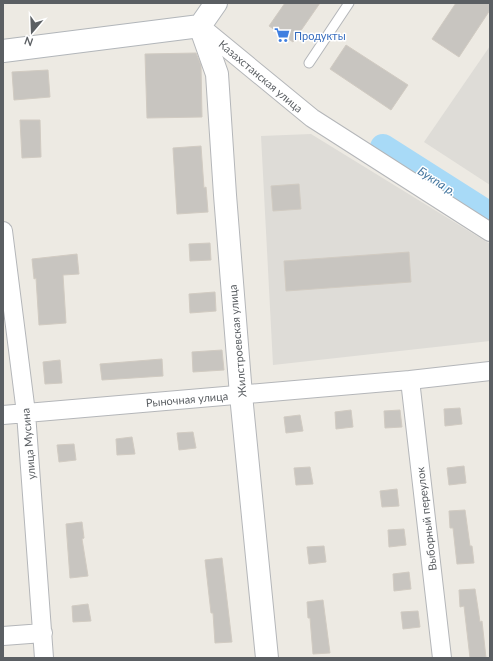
<svg xmlns="http://www.w3.org/2000/svg" width="493" height="661" font-family="Lato,sans-serif">
	<style>
		.industrial { fill: #dedcd7 }
		.lines { fill: none; stroke-linecap: round; stroke-linejoin: round }
		.river { stroke: #a8daf7; stroke-width: 26 }
		.building { fill: #c8c5c0; stroke: #d1cbc2 }
		.service-casing { stroke: #b4b6b9; stroke-width: 11 }
		.minor-casing { stroke: #b4b6b9; stroke-width: 20 }
		.tertiary-casing { stroke: #b4b6b9; stroke-width: 24 }
		.secondary-casing { stroke: #b2b6ba; stroke-width: 24 }
		.service { stroke: #fff; stroke-width: 9 }
		.minor { stroke: #fff; stroke-width: 18 }
		.tertiary { stroke: #fff; stroke-width: 22 }
		.secondary { stroke: #fff; stroke-width: 22 }
		.labels { text-anchor: middle; dominant-baseline: central; stroke-width: 3; stroke-linejoin: round; paint-order: stroke }
		.shop-label { font-size: 11px; fill: #366cbe; stroke: #fff; text-anchor: start }
		.street-label { font-size: 11px; fill: #5b5f63; stroke: #fff }
		.water-label { font-size: 12px; font-style: italic; fill: #44769f; stroke: #fff }
	</style>
	<rect width="100%" height="100%" fill="#edeae3"/>
	<path class="industrial" d="M 490,46 L 490,185 L 424,142 Z
		M 311,134 L 490,244 L 490,341 L 273,365 L 261,136 Z"/>
	<g class="lines">
		<path class="river" d="M 383,147 L 490,215"/>
	</g>
	<path class="building" d="M 285,3 L 320,3 L 293,42 L 269,26 Z
		M 456,3 L 490,3 L 490,10 L 459,57 L 432,39 Z
		M 346,45 L 408,85 L 391,110 L 330,69 Z
		M 196,53 L 201,65 L 202,117 L 147,118 L 145,54 Z
		M 48,70 L 50,97 L 14,100 L 12,72 Z
		M 20,120 L 40,120 L 41,157 L 22,158 Z
		M 201,146 L 204,188 L 206,187 L 208,212 L 177,214 L 173,148 Z
		M 299,184 L 301,209 L 273,211 L 271,186 Z
		M 210,243 L 211,260 L 190,261 L 189,244 Z
		M 409,252 L 411,282 L 286,291 L 284,261 Z
		M 77,254 L 79,274 L 63,275 L 66,323 L 39,325 L 36,278 L 34,279 L 32,259 Z
		M 215,292 L 216,311 L 190,313 L 189,294 Z
		M 222,350 L 224,370 L 193,372 L 192,352 Z
		M 162,359 L 163,376 L 102,380 L 100,364 Z
		M 60,360 L 62,383 L 45,384 L 43,362 Z
		M 460,408 L 462,424 L 445,426 L 444,409 Z
		M 351,410 L 353,427 L 336,429 L 335,412 Z
		M 400,410 L 402,427 L 385,428 L 384,411 Z
		M 300,415 L 303,431 L 286,433 L 284,417 Z
		M 193,432 L 196,448 L 179,450 L 177,433 Z
		M 132,437 L 135,454 L 117,455 L 116,439 Z
		M 74,444 L 76,460 L 59,462 L 57,445 Z
		M 464,466 L 466,483 L 449,485 L 447,468 Z
		M 310,467 L 313,484 L 296,485 L 294,468 Z
		M 397,489 L 399,506 L 382,507 L 380,491 Z
		M 465,510 L 470,546 L 472,546 L 474,563 L 457,564 L 453,528 L 450,528 L 449,511 Z
		M 82,522 L 84,538 L 82,539 L 88,576 L 70,578 L 66,524 Z
		M 404,529 L 406,545 L 389,547 L 388,530 Z
		M 324,546 L 326,562 L 309,564 L 307,547 Z
		M 222,558 L 232,642 L 215,643 L 213,613 L 211,613 L 205,560 Z
		M 409,572 L 411,589 L 394,591 L 393,574 Z
		M 475,589 L 480,622 L 482,621 L 486,658 L 470,658 L 464,606 L 460,607 L 459,590 Z
		M 323,600 L 330,653 L 313,654 L 310,618 L 308,618 L 307,602 Z
		M 88,604 L 91,621 L 73,622 L 72,606 Z
		M 418,611 L 420,627 L 403,629 L 401,612 Z"/>
	<g class="lines">
		<defs>
			<path id="service" d="M 309,63 L 349,3"/>
			<path id="minor" d="M 200,26 L 312,118 L 490,232
				M 3,231 L 26,413 L 44,658
				M 410,380 L 442,658
				M 3,415 L 410,380 L 490,371
				M 3,636 L 43,633"/>
			<path id="tertiary" d="M 200,26 L 217,74 L 225,195 L 241,395 L 267,658"/>
			<path id="secondary" d="M 3,51 L 200,26 L 216,3"/>
		</defs>
		<use href="#service" class="service-casing"/>
		<use href="#minor" class="minor-casing"/>
		<use href="#tertiary" class="tertiary-casing"/>
		<use href="#secondary" class="secondary-casing"/>
		<use href="#service" class="service"/>
		<use href="#minor" class="minor"/>
		<use href="#tertiary" class="tertiary"/>
		<use href="#secondary" class="secondary"/>
	</g>
	<defs>
		<symbol id="supermarket-bare" viewBox="-9 -9 18 18"><path d="M-6-5.5h2.5l.6 2H6L4.5 2H-2.5L-4.4-4H-6ZM-1.5 3.2a1.3 1.3 0 1 0 .1 0ZM3 3.2a1.3 1.3 0 1 0 .1 0Z" fill="#3f7fe0" stroke="#fff" stroke-width="2.5" paint-order="stroke"/></symbol>
	</defs>
	<g fill-rule="evenodd">
		<use href="#supermarket-bare" x="271" y="24" width="22" height="22"/>
	</g>
	<g class="labels">
		<g class="shop-label">
			<text x="294" y="35">Продукты</text>
		</g>
		<g class="street-label">
			<text transform="translate(261 76) rotate(40)">Казахстанская улица</text>
			<text transform="translate(237 341) rotate(-95)">Жилстроевская улица</text>
			<text transform="translate(187 399) rotate(-5)">Рыночная улица</text>
			<text transform="translate(28 444) rotate(-95)">улица Мусина</text>
			<text transform="translate(426 519) rotate(-97)">Выборный переулок</text>
		</g>
		<g class="water-label">
			<text transform="translate(437 181) rotate(33)">Букпа р.</text>
		</g>
	</g>
	<rect width="493" height="661" fill="none" stroke="#5b5f63" stroke-width="8"/>
	<g transform="translate(32 32) rotate(199)" stroke="#ffffff" stroke-width="3" paint-order="stroke">
	<path d="M0-3L7 15L0 10L-7 15Z" fill="#5b5f63"/>
	<text y="-6" font-size="11" font-weight="bold" text-anchor="middle" fill="#5b5f63">N</text>
	</g>
</svg>
